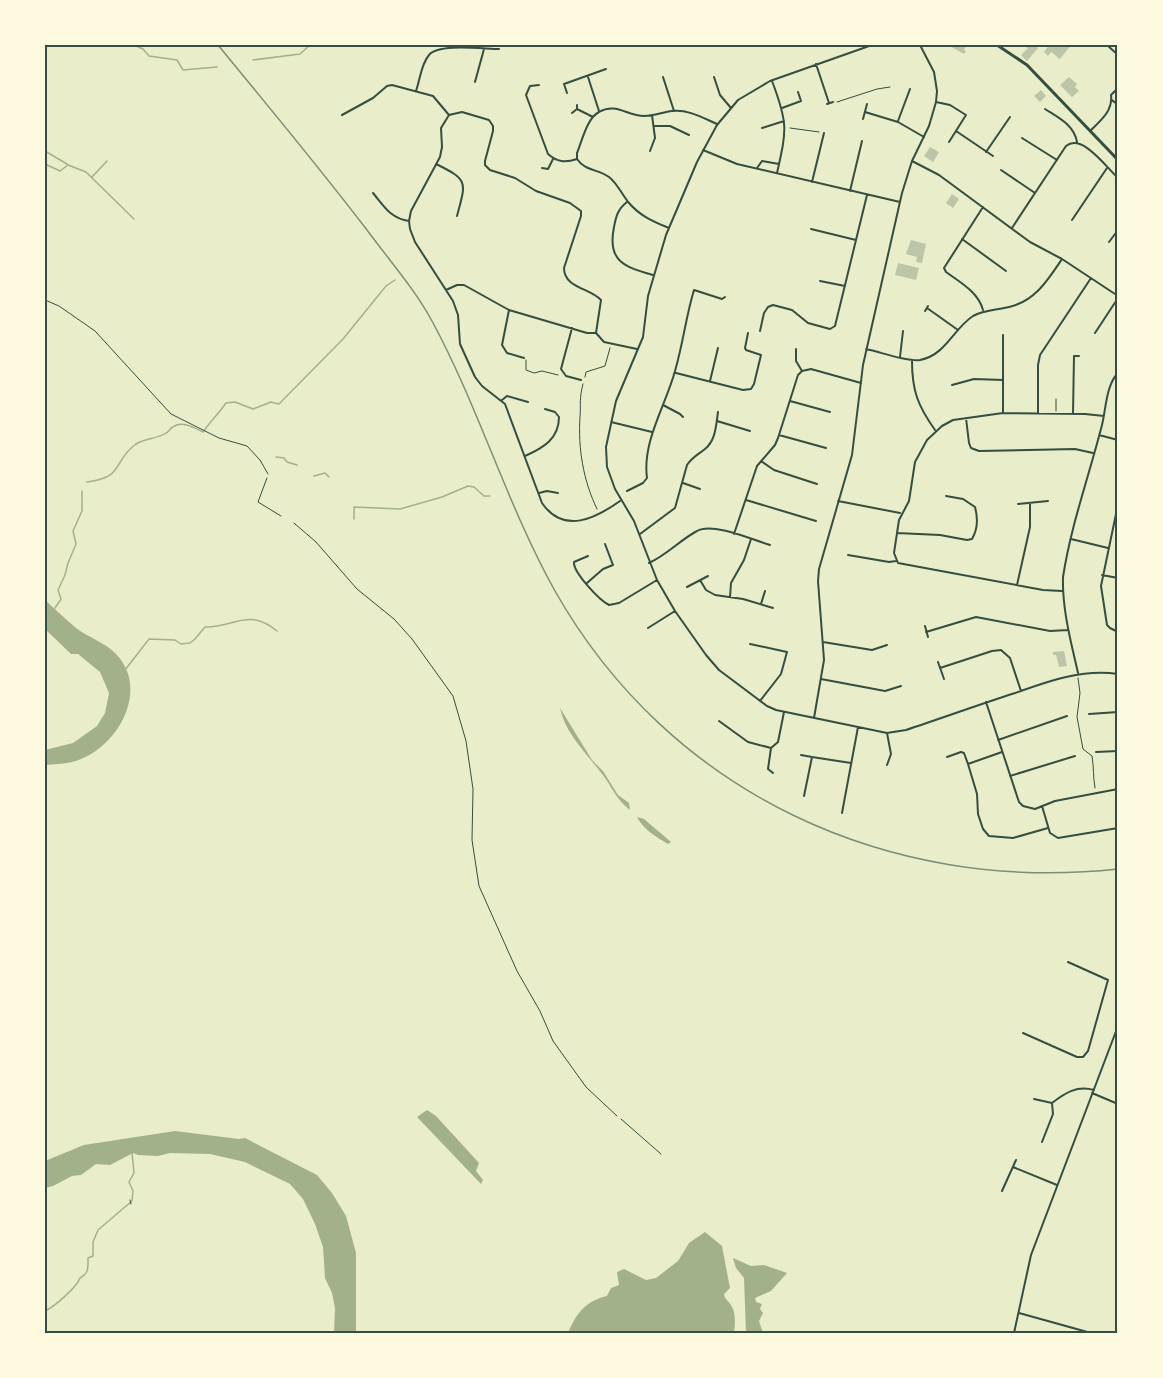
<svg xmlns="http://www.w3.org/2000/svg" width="1163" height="1378" font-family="Helvetica,sans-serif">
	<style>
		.water { fill: #a3b18a }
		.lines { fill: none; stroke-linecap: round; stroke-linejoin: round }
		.stream { stroke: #a3b18a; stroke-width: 1.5 }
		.building { fill: #bcc5a7 }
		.path { stroke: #344e41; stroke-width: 1 }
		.service { stroke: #344e41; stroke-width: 1 }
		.minor { stroke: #344e41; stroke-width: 2 }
		.tertiary { stroke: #344e41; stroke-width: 3 }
		.rail { stroke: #7c8e77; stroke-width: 1.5 }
		.neatline { fill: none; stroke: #344e41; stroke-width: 2 }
	</style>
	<rect width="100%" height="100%" fill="#e9edc9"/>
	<path class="water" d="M 45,600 C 55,609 65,619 76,628 C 91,639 110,644 121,660 C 146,695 117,745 81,759 C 70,764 57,764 45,765 L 45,750 L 73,743 L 97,726 L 105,713 L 109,693 L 100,672 L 78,654 L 71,654 L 45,629 Z
		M 560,708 L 592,760 L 603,771 L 618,795 L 629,803 L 630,810 C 615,798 613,788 602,774 C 587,754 565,733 560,708 Z
		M 637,817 L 644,819 L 671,842 L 668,844 C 656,837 643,829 637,817 Z
		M 427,1110 L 436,1116 L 479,1163 L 476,1171 L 483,1180 L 481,1184 L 417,1117 Z
		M 175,1131 L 239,1139 L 245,1138 L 317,1175 L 332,1193 L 346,1216 L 356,1253 L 356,1333 L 334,1333 L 335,1308 L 332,1293 L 325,1278 L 323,1247 L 315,1224 L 303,1199 L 290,1184 L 245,1162 L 210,1154 L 170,1153 L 158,1156 L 138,1155 L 133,1153 L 110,1165 L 96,1164 L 81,1175 L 72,1176 L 53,1186 L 45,1188 L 45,1161 L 84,1145 Z
		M 705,1232 L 722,1246 L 730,1288 L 724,1294 C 725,1301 729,1300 732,1307 C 736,1314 735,1325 734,1333 L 568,1333 C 576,1314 585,1301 607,1296 L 611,1288 L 619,1285 L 617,1272 L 624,1269 L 646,1280 L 656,1278 L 678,1261 L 689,1243 Z
		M 733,1258 L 751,1266 L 764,1265 L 787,1273 L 771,1291 L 755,1298 L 756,1302 L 762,1304 L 760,1309 L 763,1313 L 759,1321 L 763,1333 L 746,1333 L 744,1278 L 736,1268 Z"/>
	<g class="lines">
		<path class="stream" d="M 134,45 L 143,49 L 149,56 L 177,60 L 183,70 L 217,67
			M 253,60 L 300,54 L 310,45
			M 45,101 L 46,101
			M 45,151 L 67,164
			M 45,164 L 60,171 L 68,165 L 86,172 L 134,219
			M 92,177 L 107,161
			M 276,457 L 284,458 L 287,462 L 297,465
			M 314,476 L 325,473 L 329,477
			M 87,482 C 126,477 112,461 136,444 C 146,438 157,439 166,433 C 169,432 170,428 173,427 C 181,420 195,428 203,432 C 211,421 219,413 226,403 L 235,402 L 253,409 L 271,402 L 279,404 L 343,339 L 386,286 L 395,280
			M 354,519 L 354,507 L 400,509 L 442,497 L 468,486 L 474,487 L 484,496 L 490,496
			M 55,608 L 61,599 L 58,590 L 65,575 L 68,563 L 76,544 L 73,531 L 82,511 L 82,491
			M 125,670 L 149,639 L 175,640 L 181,644 L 190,643 L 195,639 L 205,627 C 233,628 248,607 277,631
			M 45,1311 C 54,1307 77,1287 80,1278 C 89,1273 88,1268 88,1258 L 93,1256 L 93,1242 L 98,1230 L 132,1201 L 133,1191 L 129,1182 L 134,1173 L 132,1153"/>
	</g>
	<path class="building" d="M 948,45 L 959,47 L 961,45 L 966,45 L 964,50 L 966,51 L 964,54 Z
		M 1021,45 L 1035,45 L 1038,48 L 1027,61 L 1021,55 L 1028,48 Z
		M 1049,45 L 1071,45 L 1060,59 L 1051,52 L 1048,56 L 1044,52 Z
		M 1069,77 L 1077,84 L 1075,87 L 1079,91 L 1072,97 L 1060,85 Z
		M 1041,90 L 1046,96 L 1040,102 L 1034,96 Z
		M 930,147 L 939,152 L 933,162 L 924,156 Z
		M 952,194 L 959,199 L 953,208 L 946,203 Z
		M 911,240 L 926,244 L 922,263 L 916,262 L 917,257 L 906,254 Z
		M 898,263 L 919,268 L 916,280 L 895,275 Z
		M 1064,651 L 1067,666 L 1059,667 L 1056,655 L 1053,655 L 1053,652 Z"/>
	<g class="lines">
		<path class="path" d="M 837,102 L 877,89 L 890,87
			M 790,128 L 819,132
			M 526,360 L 526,370 L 534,373 L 542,371 L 558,375
			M 585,377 L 586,372 L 605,366 L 610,348
			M 583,384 C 579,399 581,403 580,417 C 578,448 583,480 597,509
			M 267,478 L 258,502 L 281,516
			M 294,523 L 316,542 L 357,589 L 394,619 L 412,639 L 453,696 L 466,741 L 473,789 L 472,840 L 479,886 L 517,971 L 540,1011 L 553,1041 L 586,1087 L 617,1116
			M 1078,678 L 1080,693 L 1077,717 L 1083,749 L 1092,756 C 1094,768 1093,777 1095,788
			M 130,1200 L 131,1204"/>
		<path class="service" d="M 45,300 L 59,306 L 95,331 L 171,414 L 219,438 L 247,446 L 260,460 L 268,474
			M 1056,399 L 1056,411
			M 621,1119 L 661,1154"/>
		<path class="minor" d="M 872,45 L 770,81 L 738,100 L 717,125 L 697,162 L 666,235 L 648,296 L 643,337 L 616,401 L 606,447 L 607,467 L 615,489 L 634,521 L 657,580 L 675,611 L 706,655 L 719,670 L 767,706 L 776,710 L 887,733 L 906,730 C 942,718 978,705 1015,693 C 1049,681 1081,669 1118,674
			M 1107,45 L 1118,55
			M 816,64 L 829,103
			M 588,77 L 599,111
			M 663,77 L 674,111
			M 714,77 L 720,95 L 731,108
			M 772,81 C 788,123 787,129 777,173
			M 475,82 L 484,49
			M 539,85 L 530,86 L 526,95 L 548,154 C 557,162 565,163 577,159
			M 416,91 C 420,80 421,64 429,55 C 438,43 484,49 499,49
			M 567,93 L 564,84 L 606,69
			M 1112,100 L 1118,105
			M 936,102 L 950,105 L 966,115 L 949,142
			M 827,104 L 833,102
			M 782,108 L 801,101 L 798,92
			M 577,109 L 593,117
			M 1045,109 C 1059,118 1074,125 1077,142
			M 865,112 L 898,122 L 924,137
			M 572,113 L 577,109 L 577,105
			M 342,115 L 373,98 L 387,86 L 392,85 L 433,96 L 449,115
			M 449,115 L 441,128 L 442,147 L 440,157 L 411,211 L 409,221 L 410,229 L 415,242 L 453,301 L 458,315 L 460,344 L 475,377 L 482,386 L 505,404 L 542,503 C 564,535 596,518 620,501
			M 449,115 L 462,112 L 489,120 L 493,126 L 493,131 L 485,161 L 485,165 L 490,170 L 515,178 L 536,191 L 570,203 L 581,211 L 581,216 L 564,268 C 564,288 590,288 601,300 L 596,333
			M 863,119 L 867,104
			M 898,121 L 910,89
			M 655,126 L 670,126 L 689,135
			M 762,128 L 784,121
			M 956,131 L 993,156
			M 1090,131 C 1101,120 1113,111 1111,95 L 1118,88
			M 1022,138 L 1057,160
			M 703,150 L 737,164 L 900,202
			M 650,151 L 655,138 L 652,115
			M 986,152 L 1010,117
			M 577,159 L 577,153 C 582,141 587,118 599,112 C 616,102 627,116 644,116 C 654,116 663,112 672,111 C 688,109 703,118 717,124
			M 577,159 C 585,171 598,169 609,177 C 618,184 622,195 629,203 C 640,216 654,222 669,228
			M 912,161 L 939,175 L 1030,242 L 1062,259 L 1118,296
			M 436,164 C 469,180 466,182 457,216
			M 542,168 L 548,169 L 553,159
			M 757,168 L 762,161 L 779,164
			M 1001,170 L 1035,193
			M 812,182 L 824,133
			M 850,191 L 862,141
			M 373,193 C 384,206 391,219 409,221
			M 627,202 C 618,209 616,216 614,227 C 607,261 624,267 653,275
			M 1072,220 L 1107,168
			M 1012,228 L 1066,146 C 1082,133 1106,167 1118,178
			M 811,229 L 856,240
			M 962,239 L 1006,271
			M 1109,242 L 1118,230
			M 820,281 L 845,286
			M 446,290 L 457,285 L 464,285 L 509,310 L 587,333 L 596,333 L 604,342 L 637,349
			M 927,308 L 958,330
			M 509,310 L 502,345 L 507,353 L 524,358
			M 983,310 C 978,292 961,283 946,272 L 944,268 L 983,207
			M 925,311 L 928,306
			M 572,328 L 561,369 L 566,376 L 581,380
			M 760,331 L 764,313 L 768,307 L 773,305 L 792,310 L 808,323 L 830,329 L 835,326 L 867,195
			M 1095,333 L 1118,298
			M 796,349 L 796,361 L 802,371
			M 866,349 C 881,352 906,362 920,360 C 946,355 953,329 973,316 C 984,310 997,310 1009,307 C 1035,301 1048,280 1062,259
			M 900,357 L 903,331
			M 912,361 C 912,391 918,406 935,430
			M 676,373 L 743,390 L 751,389 L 754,384 L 761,355 L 746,350 L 745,348 L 748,333
			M 710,381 L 718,348
			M 952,385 L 974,379 L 1003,380
			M 502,400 L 507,396 L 528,402
			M 790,401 L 830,412
			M 663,405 L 680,414 L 683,417
			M 1003,413 L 1003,335
			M 1038,413 L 1038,365 L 1040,355 L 1091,278
			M 1073,413 L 1074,356 L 1079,356
			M 966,418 L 969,443 L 971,448 L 979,451 L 1075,449 L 1093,453
			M 717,421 L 750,431
			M 611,422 L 652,432
			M 779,435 L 826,448
			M 1099,435 L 1118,440
			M 525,456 C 543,448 559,439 559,417 L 555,412 L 545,409
			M 761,461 L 774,470 L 817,484
			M 683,483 L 700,489
			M 627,491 L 643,483 L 647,478 C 642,441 666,405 675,371 C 683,344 686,316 694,290 L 722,299 L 725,297
			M 539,493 L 547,491 L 558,493
			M 746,500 L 816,521
			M 838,501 L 900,513
			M 1018,504 L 1048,501
			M 1116,514 L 1101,586 L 1107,625 L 1110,628 L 1118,632
			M 897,533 L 940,535 L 967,540 L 972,539 C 978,529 978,518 975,507 L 963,499 L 946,496
			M 640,534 L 675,508 L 687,465 C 692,457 699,454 705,449 C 716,440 716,425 718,412
			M 734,534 L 757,466 L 775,445 L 778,438 L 798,375 L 802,371 L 811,369 L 861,383
			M 1071,539 L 1108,548
			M 848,555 L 889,562 L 896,561
			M 588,556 L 574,562 C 573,572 599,600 609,605 L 619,603 L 657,580
			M 649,563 C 667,555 680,540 697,531 C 713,522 753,540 770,545
			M 1102,575 L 1118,578
			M 700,580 L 706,590 L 715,595 L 743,599 L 773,608
			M 587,583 L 603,569 L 613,565 L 605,544
			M 1017,585 L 1030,527 L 1030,503
			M 687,587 L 708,576
			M 1062,591 L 1043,590 L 898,563 L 894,553 L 899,520 L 909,501 L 915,462 L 927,440 L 942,426 L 953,420 L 1003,413 L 1085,414 L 1104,416
			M 730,597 L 731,583 L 744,560 L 751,539
			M 761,604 L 765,591
			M 925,626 L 928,637
			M 648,628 L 675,611
			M 926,632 L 976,617 L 1050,631 L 1068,630
			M 823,642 L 872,650 L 887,645
			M 750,644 L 787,652 L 781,674 L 760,701
			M 938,662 L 944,679
			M 940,668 L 992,651 L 1001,650 L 1010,658 L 1021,691
			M 1078,673 C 1071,642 1062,609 1063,577 C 1071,525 1089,476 1102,425 C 1106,409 1106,385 1118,373
			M 821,679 L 885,691 L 901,686
			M 986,702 L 1019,802 L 1023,806 L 1035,809 L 1055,801 L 1118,789
			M 1089,714 L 1118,712
			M 814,718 L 824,660 L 818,581 L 819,569 L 852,455 L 863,365 L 902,193 L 912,161 L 929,126 L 936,102 L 937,91 L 934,72 L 920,45
			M 719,721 L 748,742 L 771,748 L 778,742 L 784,712
			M 998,740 L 1067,716
			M 771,748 L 768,769 L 773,773
			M 1002,752 L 968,764 L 977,794 L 978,814 L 983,829 L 989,836 L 1013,838 L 1048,828
			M 1096,752 L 1118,751
			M 801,755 L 812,757
			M 947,757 L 961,752 L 964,753 L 968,764
			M 887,765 L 891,754 L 887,733
			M 1010,776 L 1075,756
			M 804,796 L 812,757 L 851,763
			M 1042,806 L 1050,833 L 1058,838 L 1118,828
			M 842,813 L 858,727
			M 1023,1033 L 1077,1057 L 1083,1057 L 1088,1051 L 1108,980 L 1068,962
			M 1092,1093 L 1118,1104
			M 1034,1099 L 1052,1103 C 1065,1093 1077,1085 1094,1090
			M 1042,1142 L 1053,1114 L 1052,1103
			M 1013,1167 L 1057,1185
			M 1002,1191 L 1016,1160
			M 1019,1313 L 1091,1333
			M 1014,1333 L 1031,1255 L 1118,1026"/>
		<path class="tertiary" d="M 997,45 L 1027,65 L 1118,160"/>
		<path class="rail" d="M 218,45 C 268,106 319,167 367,230 C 389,260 414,288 432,321 C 479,408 507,505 555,591 C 670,794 889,894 1118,869"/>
	</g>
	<rect width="1163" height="1378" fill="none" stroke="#fefae0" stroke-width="93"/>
	<rect x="46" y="46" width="1070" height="1286" class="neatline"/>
</svg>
